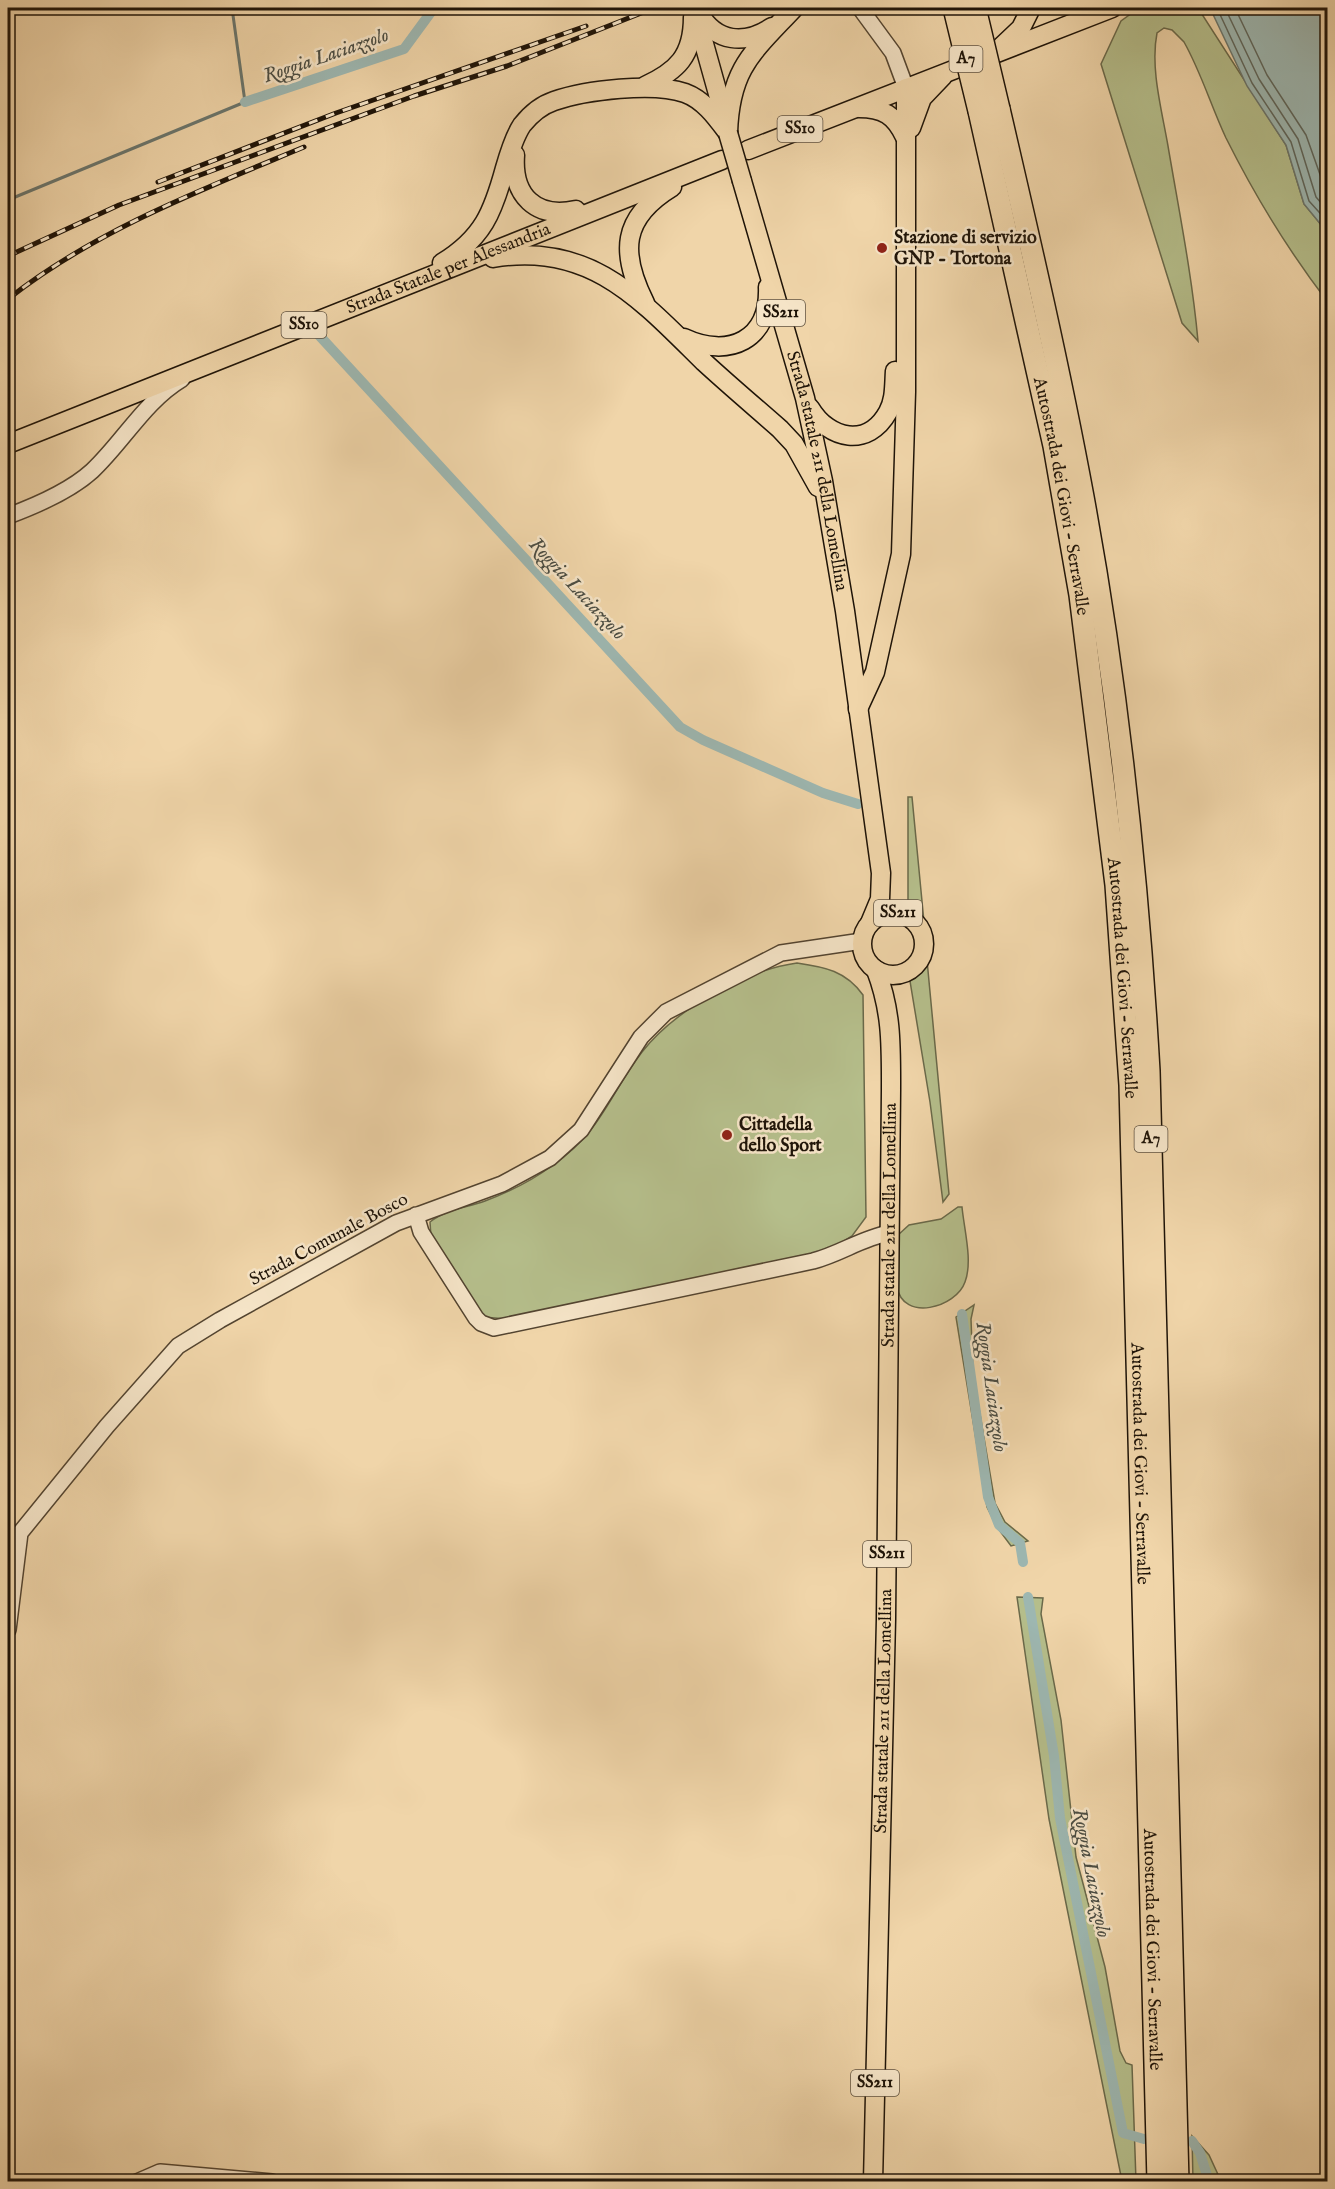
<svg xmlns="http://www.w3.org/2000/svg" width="1335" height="2189" font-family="'IM FELL English',serif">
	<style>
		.green { fill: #b5be8b; stroke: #6a694a; stroke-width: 1.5 }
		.water { fill: #9db7b1; stroke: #6b766d; stroke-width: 1.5 }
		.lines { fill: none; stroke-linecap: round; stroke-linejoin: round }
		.shore { stroke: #5e665c; stroke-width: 1.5 }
		.stream { stroke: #6b766d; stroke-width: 3 }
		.canal { stroke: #9db7b1; stroke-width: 10 }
		.minor-casing { stroke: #534430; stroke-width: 18 }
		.major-casing { stroke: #1f1408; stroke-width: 21 }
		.highway-casing { stroke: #1f1408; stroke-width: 24 }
		.minor { stroke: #f5e4c7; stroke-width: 15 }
		.major { stroke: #f0d5a9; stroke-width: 18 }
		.highway { stroke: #f0d5a9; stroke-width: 21 }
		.rail-casing { stroke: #1f1408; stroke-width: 5 }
		.rail { stroke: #f5e4c7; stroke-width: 3; stroke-dasharray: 9; stroke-linecap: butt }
		.major-bridge-casing { stroke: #1f1408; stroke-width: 21; stroke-linecap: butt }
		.highway-bridge-casing { stroke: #1f1408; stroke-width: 24; stroke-linecap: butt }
		.major-bridge { stroke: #f0d5a9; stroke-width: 18 }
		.highway-bridge { stroke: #f0d5a9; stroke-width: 21 }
		.poi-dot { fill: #8f2418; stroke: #f5e4c7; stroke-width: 2 }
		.labels { text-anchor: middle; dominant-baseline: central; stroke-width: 5; stroke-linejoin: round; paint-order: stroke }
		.shield { fill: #f5e4c7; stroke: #5f5241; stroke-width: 1.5 }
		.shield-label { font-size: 16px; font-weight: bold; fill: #1f1408 }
		.poi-label { font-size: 18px; font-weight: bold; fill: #1f1408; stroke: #f5e4c7; text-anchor: start }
		.street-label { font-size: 18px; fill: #1f1408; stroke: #f5e4c7 }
		.water-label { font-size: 20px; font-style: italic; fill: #4b4d43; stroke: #f5e4c7 }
	</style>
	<rect width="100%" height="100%" fill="#f0d5a9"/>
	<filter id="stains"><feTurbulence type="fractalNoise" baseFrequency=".00333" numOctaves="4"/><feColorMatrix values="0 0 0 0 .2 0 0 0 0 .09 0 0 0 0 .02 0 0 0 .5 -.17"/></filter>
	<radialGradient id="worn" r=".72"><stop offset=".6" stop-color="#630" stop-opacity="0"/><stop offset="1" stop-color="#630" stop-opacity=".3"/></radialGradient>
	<path class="green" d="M 1139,8 L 1198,8 L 1286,145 L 1304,204 L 1327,232 L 1327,301 C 1288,250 1255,196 1226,138 C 1211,106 1201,72 1184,42 L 1172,30 L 1164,28 L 1157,33 C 1150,68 1162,111 1168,146 C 1179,211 1192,275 1198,341 L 1182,323 L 1101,64 L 1121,21 Z
		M 908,797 L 912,797 L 924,922 L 908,912 Z
		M 927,960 L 949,1194 L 943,1202 L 930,1102 L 909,975 Z
		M 797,963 C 825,967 846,971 863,995 L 866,1217 L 852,1236 L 830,1250 L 507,1319 L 483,1317 L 431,1237 L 430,1222 C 446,1209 466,1208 485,1201 C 509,1192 533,1180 553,1165 C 602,1131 609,1095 642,1052 C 675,1010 745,970 797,963 Z
		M 958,1207 L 962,1207 C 964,1229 973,1261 965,1282 C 956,1308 903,1322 897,1287 L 898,1235 L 909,1225 L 941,1219 Z
		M 974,1305 L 971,1319 L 973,1373 L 995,1503 L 1005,1522 L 1028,1541 L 1011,1546 L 997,1527 L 987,1507 L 956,1317 Z
		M 1017,1597 L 1043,1598 L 1041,1614 L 1061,1720 L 1076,1857 L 1105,1967 L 1120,2051 L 1126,2063 L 1132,2065 L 1136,2181 L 1122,2181 L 1049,1819 Z
		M 1192,2136 L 1209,2155 L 1221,2181 L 1193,2181 Z"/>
	<path class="water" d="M 1210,8 L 1327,8 L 1327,232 L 1304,204 L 1286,145 L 1247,86 Z"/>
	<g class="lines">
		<path class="shore" d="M 1217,8 L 1252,83 L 1291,142 L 1309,201 L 1328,222
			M 1225,8 L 1259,79 L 1298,139 L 1316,197 L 1328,211
			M 1235,8 L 1267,75 L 1306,135 L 1328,197"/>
		<path class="stream" d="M 8,200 L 245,102 L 232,8"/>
		<path class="canal" d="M 245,102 L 404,49 L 434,8
			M 316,332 L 680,727 L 703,740 L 823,793 L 858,804
			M 962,1314 L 988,1497 L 999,1525 L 1020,1543 L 1023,1562
			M 1028,1597 L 1054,1756 L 1060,1818 L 1123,2133 L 1144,2139
			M 1192,2141 L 1200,2153 L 1209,2182"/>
		<defs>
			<path id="minor" d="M 860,8 L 893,53 L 906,88
				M 8,516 C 35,506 70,491 92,471 C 123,442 145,401 182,379
				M 416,1215 L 421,1232 L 476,1318 L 481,1323 L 494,1328 L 813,1261 C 840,1254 862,1238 889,1233
				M 8,1630 L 20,1533 L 107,1426 L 178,1346 L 220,1320 L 396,1223 L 502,1184 L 550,1158 L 581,1130 L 641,1037 L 666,1012 L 781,953 L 862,941
				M 137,2182 L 160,2172 L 272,2182"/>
			<g id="major">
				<path d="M 694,8 L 725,119"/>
				<path d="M 699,13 C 716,43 745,45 772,27"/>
				<path d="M 1002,46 L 1021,28 L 1031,8"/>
				<path d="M 645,86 C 677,71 693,56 693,17"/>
				<path d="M 859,108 C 883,108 895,115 905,137"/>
				<path d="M 911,128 L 922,98 L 943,76"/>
				<path d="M 728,133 C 730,68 753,52 794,8"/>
				<path d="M 748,150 L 1112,8"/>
				<path d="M 515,155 C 512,196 536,219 576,210"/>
				<path id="s1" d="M 742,181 L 805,398 L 823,481 L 845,611 L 881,873 L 880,899 L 870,923"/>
				<path d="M 493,258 C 590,241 641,300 704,362 C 729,385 755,407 780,429 L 794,444 L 818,487"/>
				<path d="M 442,263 C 483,238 493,212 505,168 C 509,154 514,137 522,125 C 530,115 542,105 554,101 C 586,90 654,82 685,93 C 704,100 716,117 728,133"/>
				<path d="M 645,303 C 620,253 621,218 672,187"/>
				<path d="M 684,338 C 729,359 770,340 768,287"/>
				<path d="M 810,408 C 829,440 868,448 888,412 C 895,400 894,385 895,371"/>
				<path id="s2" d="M 8,444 L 722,160"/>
				<path d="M 858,709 L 875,672 L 901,554 L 906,392 L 906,88"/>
				<circle cx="893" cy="944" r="31"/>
				<path id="s3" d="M 873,2182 L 886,1619 L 891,1090 C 891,1046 892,1012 876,970"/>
			</g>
			<g id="highway">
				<path d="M 999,109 C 1029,238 1059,367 1083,497 C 1118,687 1138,879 1149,1071 L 1178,2182"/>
				<path id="s4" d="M 979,111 L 1054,446 L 1080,595 L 1116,885 L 1130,1085 L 1158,2182"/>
			</g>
		</defs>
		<use href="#minor" class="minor-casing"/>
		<use href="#major" class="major-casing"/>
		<use href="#highway" class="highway-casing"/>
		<use href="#minor" class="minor"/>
		<use href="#major" class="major"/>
		<use href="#highway" class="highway"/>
		<defs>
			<path id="rail" d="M 158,182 L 336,113 L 586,26
				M 8,256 L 119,205 L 414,96 L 507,66 L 654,8
				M 8,299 C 96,230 201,190 304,147"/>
		</defs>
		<use href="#rail" class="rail-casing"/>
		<use href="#rail" class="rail"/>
		<defs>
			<path id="major-bridge" d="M 728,133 L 742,181"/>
			<path id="highway-bridge" d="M 954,8 L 979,111
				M 975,8 L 999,109"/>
		</defs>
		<use href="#major-bridge" class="major-bridge-casing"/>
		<use href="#highway-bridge" class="highway-bridge-casing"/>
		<use href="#major-bridge" class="major-bridge"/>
		<use href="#highway-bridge" class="highway-bridge"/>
	</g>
	<g class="poi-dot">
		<circle cx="882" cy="248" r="6"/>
		<circle cx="727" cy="1135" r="6"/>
	</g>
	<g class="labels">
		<g class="shield">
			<rect x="949.5" y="46" width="33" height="26" rx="4.5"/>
			<rect x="777.5" y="116" width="45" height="26" rx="4.5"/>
			<rect x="757" y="300" width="48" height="26" rx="4.5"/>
			<rect x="281.5" y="312" width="45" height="26" rx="4.5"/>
			<rect x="874" y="900" width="48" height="26" rx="4.5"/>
			<rect x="1134.5" y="1126" width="33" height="26" rx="4.5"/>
			<rect x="863" y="1541" width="48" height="26" rx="4.5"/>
			<rect x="851" y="2070" width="48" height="26" rx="4.5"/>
		</g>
		<g class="shield-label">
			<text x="966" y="59">A7</text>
			<text x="800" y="129">SS10</text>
			<text x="781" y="313">SS211</text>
			<text x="304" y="325">SS10</text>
			<text x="898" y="913">SS211</text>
			<text x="1151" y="1139">A7</text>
			<text x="887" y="1554">SS211</text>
			<text x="875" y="2083">SS211</text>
		</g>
		<g class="poi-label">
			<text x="894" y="238">Stazione di servizio<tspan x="894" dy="21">GNP - Tortona</tspan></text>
			<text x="739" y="1125">Cittadella<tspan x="739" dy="21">dello Sport</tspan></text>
		</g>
		<g class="street-label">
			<text stroke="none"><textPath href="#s2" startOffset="474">Strada Statale per Alessandria</textPath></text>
			<text stroke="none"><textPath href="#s1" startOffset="300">Strada statale 211 della Lomellina</textPath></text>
			<text stroke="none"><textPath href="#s4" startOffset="394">Autostrada dei Giovi - Serravalle</textPath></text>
			<text stroke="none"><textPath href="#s4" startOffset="880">Autostrada dei Giovi - Serravalle</textPath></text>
			<text stroke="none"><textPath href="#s3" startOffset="957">Strada statale 211 della Lomellina</textPath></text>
			<text transform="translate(329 1240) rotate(-28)">Strada Comunale Bosco</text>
			<text stroke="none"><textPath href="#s4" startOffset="1366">Autostrada dei Giovi - Serravalle</textPath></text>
			<text stroke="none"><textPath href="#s3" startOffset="471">Strada statale 211 della Lomellina</textPath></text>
			<text stroke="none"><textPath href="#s4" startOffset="1852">Autostrada dei Giovi - Serravalle</textPath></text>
		</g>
		<g class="water-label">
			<text transform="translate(326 56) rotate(-19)">Roggia Laciazzolo</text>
			<text transform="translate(577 589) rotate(47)">Roggia Laciazzolo</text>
			<text transform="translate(991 1387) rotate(82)">Roggia Laciazzolo</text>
			<text transform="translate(1091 1873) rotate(79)">Roggia Laciazzolo</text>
		</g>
	</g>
	<rect width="1335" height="2189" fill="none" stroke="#f0d5a9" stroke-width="30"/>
	<rect x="9" y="9" width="1317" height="2171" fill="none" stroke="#1f1408" stroke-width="3"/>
	<rect x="15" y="15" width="1305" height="2159" fill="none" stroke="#1f1408" stroke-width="1.5"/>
	<rect width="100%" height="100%" filter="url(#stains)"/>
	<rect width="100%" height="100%" fill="url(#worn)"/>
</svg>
